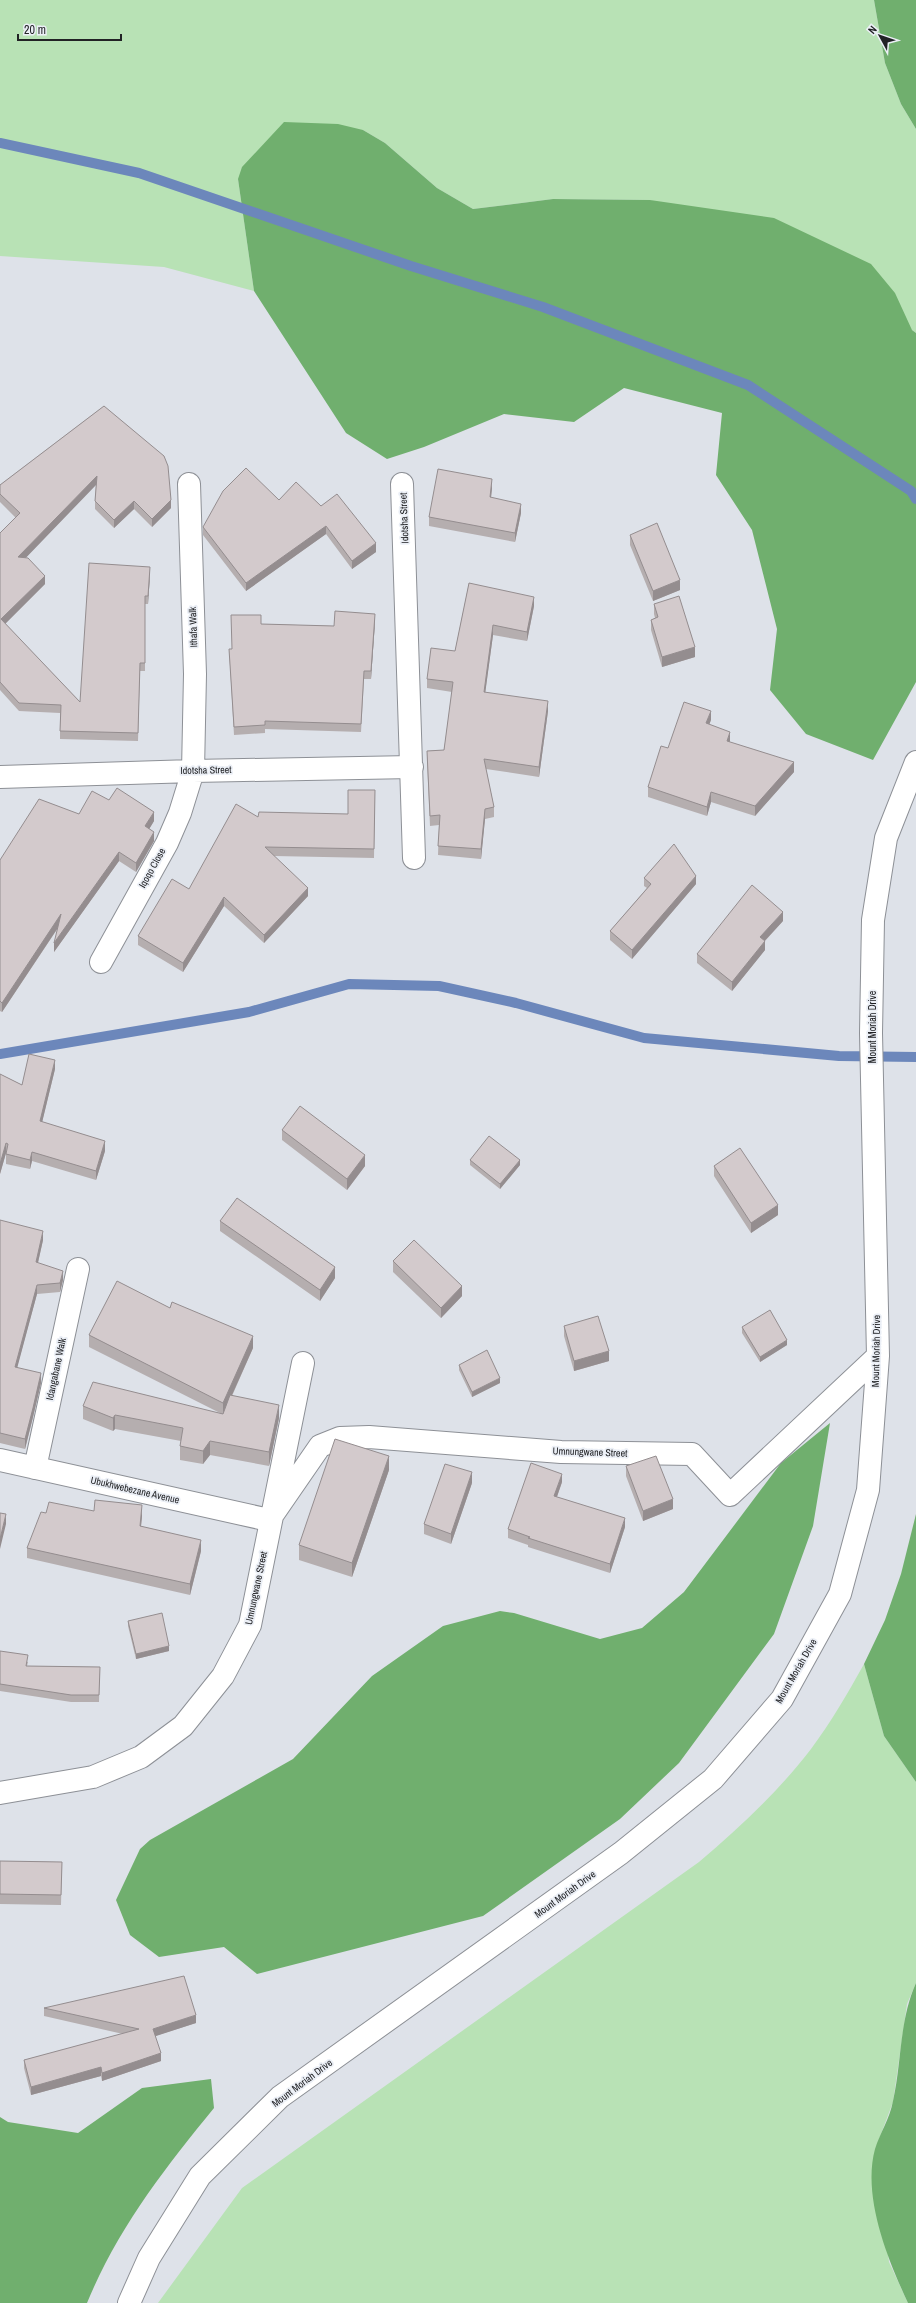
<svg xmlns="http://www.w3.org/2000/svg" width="916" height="2303" font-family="'Archivo Narrow',sans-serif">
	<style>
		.green { fill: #b8e2b5 }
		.forest { fill: #70af6e }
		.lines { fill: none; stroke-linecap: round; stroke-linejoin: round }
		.stream { stroke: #6c87bb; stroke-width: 10 }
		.minor-casing { stroke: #8d9096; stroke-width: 24 }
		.minor { stroke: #fff; stroke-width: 22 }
		.wall { fill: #b5aeaf }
		.shaded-wall { fill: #948d8f }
		.building { fill: #d3cacc; stroke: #948d8f }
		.labels { text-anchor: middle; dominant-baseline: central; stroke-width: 3.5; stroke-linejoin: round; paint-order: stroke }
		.street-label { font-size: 10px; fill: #212225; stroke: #ebeff6 }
	</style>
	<rect width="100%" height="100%" fill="#dee2e9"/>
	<path class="green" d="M 0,0 L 874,0 L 885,63 L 901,104 L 916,129 L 916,333 L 912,330 L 650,200 L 553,199 L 473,209 L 437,188 L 385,143 L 363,130 L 238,179 L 254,291 L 164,267 L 0,256 Z
		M 864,1664 L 884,1736 L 916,1782 L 916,1983 L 907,2004 L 893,2102 L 875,2150 L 889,2262 L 908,2303 L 158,2303 L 242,2188 L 699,1862 C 739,1828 778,1792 811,1749 C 831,1722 848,1693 864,1664 Z"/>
	<path class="forest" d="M 874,0 L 916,0 L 916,129 L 901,104 L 885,63 Z
		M 284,122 L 338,124 L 363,130 L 385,143 L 437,188 L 473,209 L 553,199 L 650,200 L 774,218 L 871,264 L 895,293 L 912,330 L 916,333 L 916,682 L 873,760 L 806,734 L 770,690 L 777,629 L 752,530 L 716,475 L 722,413 L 624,388 L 574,422 L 504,414 L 424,447 L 387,459 L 346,433 L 254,291 L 238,179 L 242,167 Z
		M 830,1423 L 813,1526 L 774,1634 L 679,1763 L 620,1819 L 483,1916 L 257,1974 L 224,1947 L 159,1957 L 130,1935 L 116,1900 L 140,1849 L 150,1840 L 293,1759 L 372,1676 L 443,1626 L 500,1611 L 514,1613 L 600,1639 L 642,1628 L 684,1592 L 781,1463 Z
		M 916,1514 L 916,1782 L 884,1736 L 864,1664 L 885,1620 L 901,1574 Z
		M 916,1983 L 916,2303 L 908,2303 C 888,2260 862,2197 875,2149 C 880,2133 890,2118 893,2101 C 902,2061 899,2021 916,1983 Z
		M 211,2079 L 214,2108 C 164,2169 117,2230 87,2303 L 0,2303 L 0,2117 L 8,2122 L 78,2133 L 142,2088 Z"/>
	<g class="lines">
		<path class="stream" d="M 0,143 L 139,173 L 411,266 L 543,307 L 748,385 L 911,491 L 916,499
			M 0,1054 L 249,1012 L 349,984 L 439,986 L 516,1003 L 644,1038 L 839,1056 L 916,1057"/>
		<defs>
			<path id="minor" d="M 402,484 L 414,858
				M 0,777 L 193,771 L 412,767
				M 101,962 L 167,843 L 180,813 L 193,771 L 195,674 L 189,484
				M 0,1460 L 269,1520 L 320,1446 L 340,1438 L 369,1437 L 561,1452 L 692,1454 L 730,1495 L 878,1356
				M 35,1468 L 78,1269
				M 0,1793 L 93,1777 L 141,1757 L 183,1726 L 223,1676 L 250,1625 L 303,1363
				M 129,2303 L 149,2258 L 200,2176 L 280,2097 L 621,1853 L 713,1779 L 782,1699 L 840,1594 L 868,1490 L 878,1356 L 871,1033 L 873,920 L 886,838 L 916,762"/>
		</defs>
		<use href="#minor" class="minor-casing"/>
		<use href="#minor" class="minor"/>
	</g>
	<path class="wall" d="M 104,406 L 171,508 L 152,527 L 134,509 L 114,528 L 95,509 L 95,501 L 96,484 L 25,558 L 45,584 L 5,624 L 80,702 L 150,575 L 148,604 L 145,604 L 145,671 L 140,671 L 138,741 L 60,739 L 60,713 L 19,711 L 0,690 L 0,533 L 16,518 L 0,502 L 0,485 Z
		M 492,488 L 491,498 L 521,513 L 515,542 L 429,526 L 429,517 Z
		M 279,500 L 321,506 L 376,552 L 352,569 L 326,534 L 246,591 L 203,535 L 203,527 Z
		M 630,535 L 680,590 L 653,601 L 630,545 Z
		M 469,583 L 534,606 L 527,641 L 493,635 L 485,693 L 548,711 L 539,777 L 486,769 L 494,807 L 494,817 L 485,819 L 481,859 L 438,855 L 439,825 L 430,826 L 427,760 L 427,751 L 444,750 L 452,692 L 427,688 L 427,679 L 455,651 Z
		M 654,604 L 695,657 L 662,667 L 651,630 L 651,620 L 655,618 L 654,614 Z
		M 375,622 L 371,679 L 364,679 L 361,732 L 265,729 L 265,733 L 234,735 L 229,649 L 232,649 L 261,624 L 334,626 Z
		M 711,720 L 709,724 L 730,741 L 730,742 L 794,772 L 755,816 L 711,802 L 707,816 L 648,797 L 648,787 L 668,748 Z
		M 375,790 L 374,858 L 274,856 L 308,896 L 264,943 L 224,906 L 183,972 L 138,945 L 138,936 L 189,889 L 258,817 L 348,814 Z
		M 109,800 L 154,821 L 149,829 L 154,841 L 136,872 L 119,861 L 54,952 L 58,928 L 2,1012 L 0,1011 L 0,860 L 79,814 Z
		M 644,878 L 696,884 L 632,959 L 610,940 L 610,931 L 647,888 L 644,886 Z
		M 783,921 L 765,941 L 765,950 L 732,991 L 697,963 L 697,954 Z
		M 55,1069 L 42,1122 L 105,1151 L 96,1180 L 32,1161 L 30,1169 L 6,1164 L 6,1153 L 0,1174 L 0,1074 L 22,1085 Z
		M 282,1130 L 365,1166 L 347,1190 L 282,1140 Z
		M 470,1160 L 520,1165 L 500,1189 L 470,1165 Z
		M 714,1166 L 778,1215 L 751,1233 L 714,1176 Z
		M 0,1220 L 43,1240 L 38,1263 L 63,1280 L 60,1292 L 37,1294 L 17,1367 L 41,1383 L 33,1417 L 25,1449 L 0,1443 Z
		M 220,1221 L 335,1278 L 320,1301 L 220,1231 Z
		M 393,1261 L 462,1296 L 441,1318 L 393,1272 Z
		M 170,1308 L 253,1348 L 232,1396 L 279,1418 L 269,1466 L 210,1455 L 203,1464 L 180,1460 L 180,1446 L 181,1441 L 115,1429 L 113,1431 L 83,1419 L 83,1406 L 220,1413 L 89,1347 L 89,1335 Z
		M 564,1326 L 609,1361 L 574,1371 L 564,1336 Z
		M 742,1327 L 787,1345 L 760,1362 L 742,1333 Z
		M 459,1365 L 500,1383 L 472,1397 L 459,1370 Z
		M 626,1466 L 673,1509 L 643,1521 L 626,1476 Z
		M 389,1470 L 352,1577 L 299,1560 L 299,1545 Z
		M 562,1482 L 557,1497 L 625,1527 L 610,1573 L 528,1547 L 528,1545 L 508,1538 L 508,1529 Z
		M 472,1483 L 451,1544 L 424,1534 L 424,1524 Z
		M 94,1511 L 142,1516 L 141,1526 L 201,1551 L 190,1595 L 27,1558 L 27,1548 L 46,1513 Z
		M 128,1621 L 169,1651 L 136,1659 L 128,1626 Z
		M 0,1651 L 28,1662 L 27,1666 L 100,1667 L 99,1702 L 71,1702 L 0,1691 Z
		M 0,1861 L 62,1862 L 61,1905 L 0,1904 Z
		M 44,2008 L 196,2023 L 155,2036 L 161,2061 L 102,2081 L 101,2076 L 31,2095 L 24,2068 L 24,2060 L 123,2034 L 44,2016 Z"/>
	<path class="shaded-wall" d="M 97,476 L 97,484 L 18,566 L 18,557 Z
		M 492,479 L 492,488 L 490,506 L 490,497 Z
		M 171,500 L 171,508 L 152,527 L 152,519 Z
		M 134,501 L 134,509 L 114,528 L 114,520 Z
		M 521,504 L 521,513 L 515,542 L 515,533 Z
		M 326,526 L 326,534 L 246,591 L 246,583 Z
		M 376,543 L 376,552 L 352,569 L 352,561 Z
		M 150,567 L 150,575 L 148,604 L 148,596 Z
		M 45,576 L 45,584 L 1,628 L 1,619 Z
		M 680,580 L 680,590 L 653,601 L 653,591 Z
		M 534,597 L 534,606 L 527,641 L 527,632 Z
		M 375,614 L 375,622 L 371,679 L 371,671 Z
		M 493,625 L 493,635 L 484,702 L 484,692 Z
		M 695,647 L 695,657 L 662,667 L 662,657 Z
		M 548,701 L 548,711 L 539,777 L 539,767 Z
		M 711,711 L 711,720 L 706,733 L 706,723 Z
		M 730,732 L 730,741 L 727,750 L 727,741 Z
		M 794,762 L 794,772 L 755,816 L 755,806 Z
		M 711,792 L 711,802 L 707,816 L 707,807 Z
		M 485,809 L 485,819 L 481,859 L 481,849 Z
		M 154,812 L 154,821 L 145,836 L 145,826 Z
		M 154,832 L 154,841 L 136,872 L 136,863 Z
		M 119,852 L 119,861 L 54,952 L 54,943 Z
		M 696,876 L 696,884 L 632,959 L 632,950 Z
		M 308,888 L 308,896 L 264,943 L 264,935 Z
		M 224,897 L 224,906 L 183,972 L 183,963 Z
		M 783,912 L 783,921 L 760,946 L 760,937 Z
		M 61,914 L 61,923 L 2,1012 L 2,1003 Z
		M 765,941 L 765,950 L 732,991 L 732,982 Z
		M 55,1060 L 55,1069 L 40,1131 L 40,1121 Z
		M 105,1141 L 105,1151 L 96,1180 L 96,1171 Z
		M 6,1143 L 6,1153 L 0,1174 L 0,1164 Z
		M 32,1152 L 32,1161 L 30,1169 L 30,1160 Z
		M 365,1155 L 365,1166 L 347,1190 L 347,1179 Z
		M 520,1160 L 520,1165 L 500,1189 L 500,1184 Z
		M 778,1205 L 778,1215 L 751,1233 L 751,1223 Z
		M 43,1231 L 43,1240 L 36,1271 L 36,1262 Z
		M 335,1267 L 335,1278 L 320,1301 L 320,1290 Z
		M 63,1271 L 63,1280 L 60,1292 L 60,1283 Z
		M 37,1285 L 37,1294 L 15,1376 L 15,1367 Z
		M 462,1286 L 462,1296 L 441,1318 L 441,1308 Z
		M 253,1336 L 253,1348 L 223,1415 L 223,1403 Z
		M 787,1340 L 787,1345 L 760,1362 L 760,1357 Z
		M 609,1351 L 609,1361 L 574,1371 L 574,1361 Z
		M 41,1373 L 41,1383 L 33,1417 L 25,1449 L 25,1439 Z
		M 500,1378 L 500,1383 L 472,1397 L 472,1392 Z
		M 279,1405 L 279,1418 L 269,1466 L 269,1452 Z
		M 115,1415 L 115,1429 L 113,1431 L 113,1418 Z
		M 210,1441 L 210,1455 L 203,1464 L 203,1451 Z
		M 389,1456 L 389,1470 L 352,1577 L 352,1563 Z
		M 472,1472 L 472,1483 L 451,1544 L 451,1534 Z
		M 562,1474 L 562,1482 L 554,1505 L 554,1496 Z
		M 673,1499 L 673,1509 L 643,1521 L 643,1511 Z
		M 142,1505 L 142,1516 L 140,1536 L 140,1526 Z
		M 6,1514 L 6,1524 L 0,1549 L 0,1539 Z
		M 625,1518 L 625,1527 L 610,1573 L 610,1564 Z
		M 201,1540 L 201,1551 L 190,1595 L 190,1584 Z
		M 169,1646 L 169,1651 L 136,1659 L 136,1654 Z
		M 196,2015 L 196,2023 L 153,2037 L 153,2029 Z
		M 161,2053 L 161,2061 L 102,2081 L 102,2073 Z
		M 101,2067 L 101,2076 L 31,2095 L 31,2087 Z"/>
	<path class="building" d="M 104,406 L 164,456 L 168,466 L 171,500 L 152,519 L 134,501 L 114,520 L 95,501 L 97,476 L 18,557 L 28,558 L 45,576 L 1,619 L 80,702 L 89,563 L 150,567 L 148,596 L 145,596 L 145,663 L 140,663 L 138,733 L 60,731 L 61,705 L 19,703 L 0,682 L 0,533 L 20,513 L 0,494 L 0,485 Z
		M 246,468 L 279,500 L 296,482 L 321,506 L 337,494 L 376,543 L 352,561 L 326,526 L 246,583 L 203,527 L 223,491 Z
		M 438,469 L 492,479 L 490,497 L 521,504 L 515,533 L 429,517 Z
		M 657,523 L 680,580 L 653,591 L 630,535 Z
		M 469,583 L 534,597 L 527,632 L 493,625 L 484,692 L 548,701 L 539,767 L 484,759 L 494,807 L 485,809 L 481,849 L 438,846 L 440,815 L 430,816 L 427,751 L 444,750 L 453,682 L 427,679 L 431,648 L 455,651 Z
		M 679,596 L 695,647 L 662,657 L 651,620 L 658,617 L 654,604 Z
		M 335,611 L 375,614 L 371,671 L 364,671 L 361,724 L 265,721 L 265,725 L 234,727 L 229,649 L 232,649 L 231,615 L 261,615 L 261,624 L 334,626 Z
		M 684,702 L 711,711 L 706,723 L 730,732 L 727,741 L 794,762 L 755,806 L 711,792 L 707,807 L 648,787 L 661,746 L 668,748 Z
		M 117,788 L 154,812 L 145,826 L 154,832 L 136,863 L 119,852 L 54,943 L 61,914 L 2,1003 L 0,1001 L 0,860 L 39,799 L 79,814 L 92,791 L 109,800 Z
		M 348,790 L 375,790 L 374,849 L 265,847 L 308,888 L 264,935 L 224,897 L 183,963 L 138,936 L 172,879 L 189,889 L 236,804 L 258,817 L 259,812 L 348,814 Z
		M 674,844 L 696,876 L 632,950 L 610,931 L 651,884 L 644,878 Z
		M 752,885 L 783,912 L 760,937 L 765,941 L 732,982 L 697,954 Z
		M 29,1054 L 55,1060 L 40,1121 L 105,1141 L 96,1171 L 32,1152 L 30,1160 L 6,1154 L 8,1144 L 6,1143 L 0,1164 L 0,1074 L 22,1085 Z
		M 300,1106 L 365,1155 L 347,1179 L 282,1130 Z
		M 489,1136 L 520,1160 L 500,1184 L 470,1160 Z
		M 740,1148 L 778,1205 L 751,1223 L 714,1166 Z
		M 237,1198 L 335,1267 L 320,1290 L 220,1221 Z
		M 0,1220 L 43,1231 L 36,1262 L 63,1271 L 60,1283 L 37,1285 L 15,1367 L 41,1373 L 33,1408 L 25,1439 L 0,1433 Z
		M 414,1240 L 462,1286 L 441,1308 L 393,1261 Z
		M 117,1281 L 170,1308 L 172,1302 L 253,1336 L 223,1403 L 89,1335 Z
		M 770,1310 L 787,1340 L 760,1357 L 742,1327 Z
		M 598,1316 L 609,1351 L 574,1361 L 564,1326 Z
		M 487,1350 L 500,1378 L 472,1392 L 459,1365 Z
		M 93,1382 L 223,1414 L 230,1395 L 279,1405 L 269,1452 L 210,1441 L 203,1451 L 180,1446 L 183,1428 L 115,1415 L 113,1418 L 83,1406 Z
		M 335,1439 L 389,1456 L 352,1563 L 299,1545 Z
		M 656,1456 L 673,1499 L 643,1511 L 626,1466 Z
		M 531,1463 L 562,1474 L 554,1496 L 625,1518 L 610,1564 L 528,1538 L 530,1537 L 508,1529 Z
		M 445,1464 L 472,1472 L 451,1534 L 424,1524 Z
		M 95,1500 L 142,1505 L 140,1526 L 201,1540 L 190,1584 L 27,1548 L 41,1512 L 46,1513 L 49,1502 L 94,1511 Z
		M 0,1513 L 6,1514 L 0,1539 Z
		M 162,1613 L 169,1646 L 136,1654 L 128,1621 Z
		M 0,1651 L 28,1655 L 26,1666 L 100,1667 L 99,1695 L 71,1695 L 0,1684 Z
		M 0,1861 L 62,1862 L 61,1895 L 0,1894 Z
		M 184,1976 L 196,2015 L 153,2029 L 161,2053 L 102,2073 L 101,2067 L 31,2087 L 24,2060 L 139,2029 L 44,2008 Z"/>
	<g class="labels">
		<g class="street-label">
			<text transform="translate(404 518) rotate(-92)">Idotsha Street</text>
			<text transform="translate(193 627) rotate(-92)">Ithafa Walk</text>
			<text transform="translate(206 770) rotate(-1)">Idotsha Street</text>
			<text transform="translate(152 868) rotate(-61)">Iqoqo Close</text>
			<text transform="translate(872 1027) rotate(-90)">Mount Moriah Drive</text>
			<text transform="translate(876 1351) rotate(-89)">Mount Moriah Drive</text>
			<text transform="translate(56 1369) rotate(-78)">Idangabane Walk</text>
			<text transform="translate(590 1452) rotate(2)">Umnungwane Street</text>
			<text transform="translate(135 1490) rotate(13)">Ubukhwebezane Avenue</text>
			<text transform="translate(256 1588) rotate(-78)">Umnungwane Street</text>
			<text transform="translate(796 1671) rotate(-60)">Mount Moriah Drive</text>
			<text transform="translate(565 1894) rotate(-36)">Mount Moriah Drive</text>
			<text transform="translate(302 2083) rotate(-37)">Mount Moriah Drive</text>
		</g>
	</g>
	<g transform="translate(880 36) rotate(310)" stroke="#ebeff6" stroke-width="3" paint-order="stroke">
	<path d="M0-3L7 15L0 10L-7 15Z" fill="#212225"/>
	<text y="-6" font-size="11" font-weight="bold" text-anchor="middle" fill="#212225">N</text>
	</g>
	<path d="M18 34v6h103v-6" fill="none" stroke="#212225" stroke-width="2"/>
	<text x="24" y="34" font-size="12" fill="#212225" stroke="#ebeff6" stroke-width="3" paint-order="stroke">20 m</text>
</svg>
